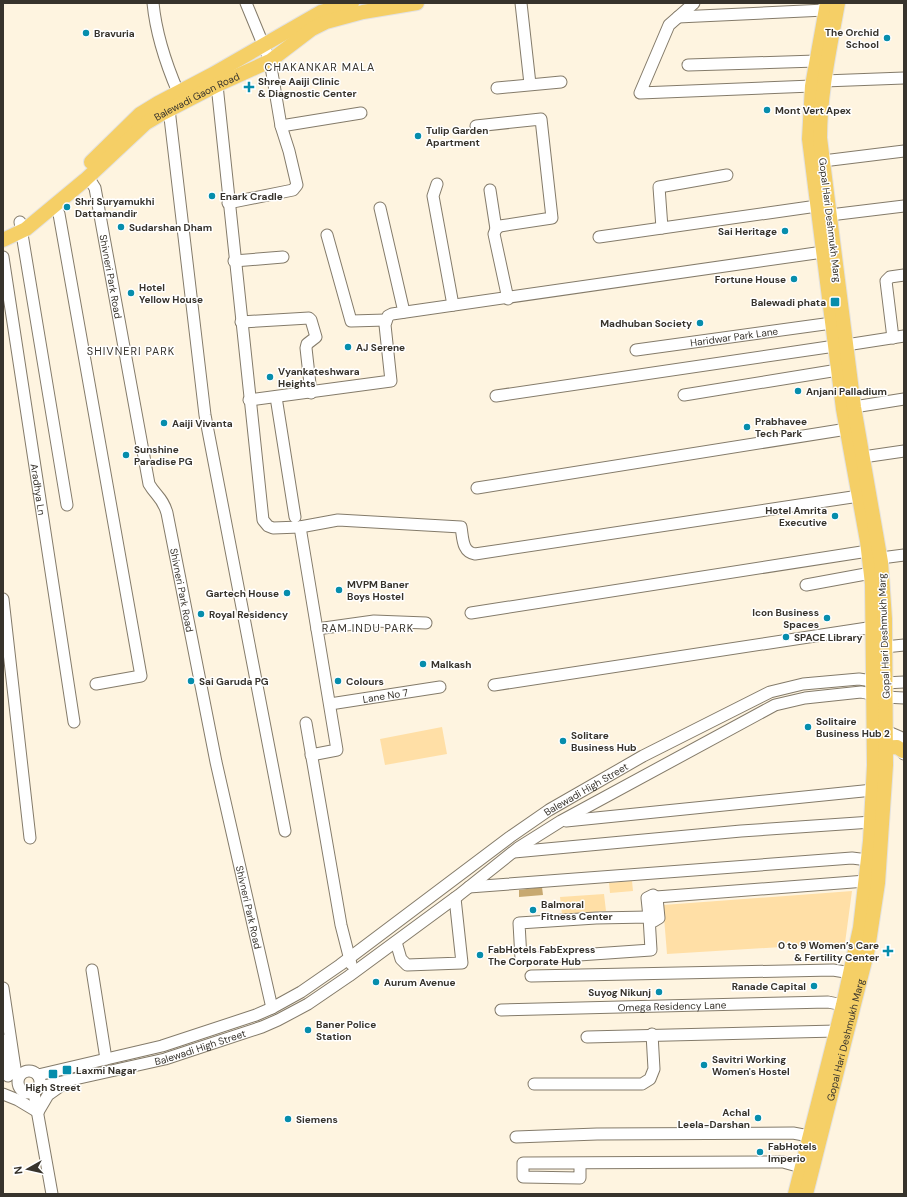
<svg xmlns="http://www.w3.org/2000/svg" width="907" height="1197" font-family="'DM Sans',sans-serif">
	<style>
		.green { fill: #ffdfa6 }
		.water { fill: #c7a971 }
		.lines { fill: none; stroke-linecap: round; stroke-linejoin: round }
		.minor-casing { stroke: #847b6a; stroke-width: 13 }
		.major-casing { stroke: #e3e2e1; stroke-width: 16 }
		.minor { stroke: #fff; stroke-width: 11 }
		.major { stroke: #f5cf66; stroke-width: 14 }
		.poi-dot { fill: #068dac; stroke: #fff; stroke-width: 1.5 }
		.labels { text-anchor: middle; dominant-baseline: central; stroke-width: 3; stroke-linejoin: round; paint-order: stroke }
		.poi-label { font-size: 10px; font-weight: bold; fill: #37332c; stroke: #fff; text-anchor: start }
		.street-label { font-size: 10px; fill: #37332c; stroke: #fff }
		.neighbourhood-label { font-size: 11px; letter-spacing: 1px; fill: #37332c; stroke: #fff }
	</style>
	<rect width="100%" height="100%" fill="#fef4e0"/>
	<path class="green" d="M 442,727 L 447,754 L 385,765 L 380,739 Z
		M 632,881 L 633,891 L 610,893 L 609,883 Z
		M 852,891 L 845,943 L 667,954 L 663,905 Z
		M 604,894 L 606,911 L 562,914 L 560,897 Z"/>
	<path class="water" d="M 542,887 L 543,895 L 519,897 L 519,890 Z"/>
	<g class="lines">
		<defs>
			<g id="minor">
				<path d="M 153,3 C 156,34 166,64 178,92"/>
				<path d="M 521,3 L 530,84"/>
				<path d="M 694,3 L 669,25 L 640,93 L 812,86"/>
				<path d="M 678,17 L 825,10"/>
				<path d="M 688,65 L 816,61"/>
				<path d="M 214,78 L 217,85 L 263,520 L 268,526 L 273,528 L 300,527 L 338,520 L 461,527 C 463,538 462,552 475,554 L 859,496"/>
				<path d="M 824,81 L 904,78"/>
				<path d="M 497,88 L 561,82"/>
				<path d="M 169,109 L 205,415 L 285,831"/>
				<path d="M 281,126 L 361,113"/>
				<path d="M 476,126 L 541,119 L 552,218 L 500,226 L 496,229 L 494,234 L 508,299"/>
				<path d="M 823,161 L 904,151"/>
				<path id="s1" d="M 88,177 L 95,188 L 149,484 C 156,496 163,498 167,513 L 216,762 L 272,1008"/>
				<path d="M 437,184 L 433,196 L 453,305"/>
				<path d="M 490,190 L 496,229"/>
				<path d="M 228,203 L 293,190 L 297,185 L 289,151 L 281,126 L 270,61 L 246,3"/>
				<path d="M 55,205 L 59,214 L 141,676 L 96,684"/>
				<path d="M 380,208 L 404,312"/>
				<path d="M 830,215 L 904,206"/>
				<path d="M 20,222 L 67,505"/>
				<path d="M 662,228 L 659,187 L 727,175"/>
				<path d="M 327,235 L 351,321 L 386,320"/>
				<path d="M 599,237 L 817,206"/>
				<path id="s2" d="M 3,257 L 74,722"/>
				<path d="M 234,261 L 283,257"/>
				<path d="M 241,322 L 309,318 L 311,320 L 316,337 L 307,344 L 306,348 L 311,393"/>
				<path d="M 893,338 L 886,281 L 890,277 L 904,275"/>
				<path d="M 846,345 L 904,336"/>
				<path id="s3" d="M 636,350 L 832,323"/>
				<path d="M 684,395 L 838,370"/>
				<path d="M 496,396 L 835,346"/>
				<path d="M 276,397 L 295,517"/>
				<path d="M 249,400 L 391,381 L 385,325 L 388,316 L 392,314 L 823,252"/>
				<path d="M 854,407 L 904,399"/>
				<path d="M 863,457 L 904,451"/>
				<path d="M 477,488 L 847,429"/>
				<path d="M 300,527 L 337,750 L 311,755"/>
				<path d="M 881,558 L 904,555"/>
				<path d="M 806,585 L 871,573"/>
				<path d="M 3,599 L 30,838"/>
				<path d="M 471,613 L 868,551"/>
				<path d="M 317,629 L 374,621 L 426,623"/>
				<path d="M 885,647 L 904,645"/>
				<path d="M 494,685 L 874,627"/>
				<path id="s4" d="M 330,704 L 440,687"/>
				<path d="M 306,723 L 341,925 L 351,964"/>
				<path d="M 886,731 L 900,737 L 904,754"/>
				<path d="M 566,821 L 873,790"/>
				<path d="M 514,852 L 741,831 L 872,822"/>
				<path d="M 469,887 L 852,858 L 868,860"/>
				<path d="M 653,895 L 657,898 L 659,918 L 654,921 L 649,917 L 647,898 Z"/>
				<path d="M 656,897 L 866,881"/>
				<path d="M 649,917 L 651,950 L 521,959 L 519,923 L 596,918 Z"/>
				<path d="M 396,942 L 401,959 L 407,965 L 462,963 L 455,898"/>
				<path d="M 92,970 L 106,1059"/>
				<path d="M 531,976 L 833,970 L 851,973"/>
				<path d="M 3,988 L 16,1075"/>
				<path id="s5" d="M 501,1010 L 828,1002 L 843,1005"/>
				<path d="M 587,1037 L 837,1031"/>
				<path d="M 3,1040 L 8,1076"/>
				<circle cx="29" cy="1082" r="11"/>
				<path id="s6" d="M 38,1075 L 162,1046 L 256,1015 L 272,1008 L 301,992 L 340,965 L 510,837 L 549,810 L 643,756 L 770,692 L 803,684 L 859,679 L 885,683 L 904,682"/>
				<path d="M 534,1084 L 642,1084 L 650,1079 L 654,1069 L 652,1034"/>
				<path id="s7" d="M 39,1087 L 165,1059 L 262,1027 L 278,1020 L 308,1004 L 349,976 L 459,895 L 518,848 L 561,821 L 775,705 L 805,698 L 861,692 L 885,697 L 904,698"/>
				<path d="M 34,1093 L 52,1194"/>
				<path d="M 3,1094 L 18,1100 L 38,1112"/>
				<path d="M 38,1112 L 48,1095 L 62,1085"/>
				<path d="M 516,1137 L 597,1134 L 793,1133 L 809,1136"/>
				<path d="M 580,1163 L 580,1178 L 523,1177 L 523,1163 L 783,1162 L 801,1167"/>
			</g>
			<g id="major">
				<path d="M 91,162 L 140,114 L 158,103 L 213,74 L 321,12 L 352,3"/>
				<path id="s8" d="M 3,240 L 26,229 L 85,180 L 146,123 L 163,113 L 217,85 L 270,61 L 312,29 L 326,22 L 363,12 L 417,3"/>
				<path d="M 885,748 L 897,747 L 903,751"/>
				<path d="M 795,1194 L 843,1005 L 860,928 L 870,841 L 874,765 L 872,584 L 867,541 L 843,409 L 809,139 L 812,86 L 827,3"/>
				<path id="s9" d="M 806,1194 L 868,949 L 878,883 L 886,765 L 885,619 L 881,562 L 854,407 L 820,138 C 820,92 830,48 838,3"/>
			</g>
		</defs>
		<use href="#minor" class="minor-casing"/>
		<use href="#major" class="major-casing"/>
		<use href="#minor" class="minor"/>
		<use href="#major" class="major"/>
	</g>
	<g class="poi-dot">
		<circle cx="86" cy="33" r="4"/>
		<circle cx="887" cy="38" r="4"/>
		<path d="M247 81h4v4h4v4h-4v4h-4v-4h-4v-4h4z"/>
		<circle cx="767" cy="110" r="4"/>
		<circle cx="418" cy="136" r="4"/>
		<circle cx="212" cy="196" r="4"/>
		<circle cx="67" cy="207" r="4"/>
		<circle cx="121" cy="227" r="4"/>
		<circle cx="785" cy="231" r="4"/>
		<circle cx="794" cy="279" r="4"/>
		<circle cx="131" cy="293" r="4"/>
		<rect x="830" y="297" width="10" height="10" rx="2"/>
		<circle cx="700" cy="323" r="4"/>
		<circle cx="348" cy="347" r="4"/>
		<circle cx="270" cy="377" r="4"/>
		<circle cx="798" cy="391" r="4"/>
		<circle cx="164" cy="423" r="4"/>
		<circle cx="747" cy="427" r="4"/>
		<circle cx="126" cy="455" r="4"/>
		<circle cx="835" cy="516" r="4"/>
		<circle cx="339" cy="590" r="4"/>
		<circle cx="287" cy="593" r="4"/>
		<circle cx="201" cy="614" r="4"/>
		<circle cx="827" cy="618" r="4"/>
		<circle cx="786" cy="637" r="4"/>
		<circle cx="423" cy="664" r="4"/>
		<circle cx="191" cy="681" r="4"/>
		<circle cx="338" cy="681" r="4"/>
		<circle cx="808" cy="727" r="4"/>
		<circle cx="563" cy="741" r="4"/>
		<circle cx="533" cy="910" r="4"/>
		<path d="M886 945h4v4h4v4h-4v4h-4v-4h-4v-4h4z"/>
		<circle cx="480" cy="955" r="4"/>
		<circle cx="376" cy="982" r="4"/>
		<circle cx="814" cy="986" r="4"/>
		<circle cx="659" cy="992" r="4"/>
		<circle cx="308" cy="1030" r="4"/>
		<circle cx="704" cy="1065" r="4"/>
		<rect x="62" y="1065" width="10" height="10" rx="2"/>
		<rect x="48" y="1069" width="10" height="10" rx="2"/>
		<circle cx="758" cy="1118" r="4"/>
		<circle cx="288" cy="1119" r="4"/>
		<circle cx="760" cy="1152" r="4"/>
	</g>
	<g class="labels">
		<g class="poi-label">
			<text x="879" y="32" text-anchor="end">The Orchid<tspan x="879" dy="12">School</tspan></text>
			<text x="94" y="33">Bravuria</text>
			<text x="258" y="81">Shree Aaiji Clinic<tspan x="258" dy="12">&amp; Diagnostic Center</tspan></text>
			<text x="775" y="110">Mont Vert Apex</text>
			<text x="426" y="130">Tulip Garden<tspan x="426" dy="12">Apartment</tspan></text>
			<text x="220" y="196">Enark Cradle</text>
			<text x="75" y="201">Shri Suryamukhi<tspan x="75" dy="12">Dattamandir</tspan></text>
			<text x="129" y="227">Sudarshan Dham</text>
			<text x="777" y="231" text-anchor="end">Sai Heritage</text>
			<text x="786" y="279" text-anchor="end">Fortune House</text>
			<text x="139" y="287">Hotel<tspan x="139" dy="12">Yellow House</tspan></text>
			<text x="826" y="302" text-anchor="end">Balewadi phata</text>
			<text x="692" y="323" text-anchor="end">Madhuban Society</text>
			<text x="356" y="347">AJ Serene</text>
			<text x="278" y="371">Vyankateshwara<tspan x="278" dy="12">Heights</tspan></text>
			<text x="806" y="391">Anjani Palladium</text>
			<text x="755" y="421">Prabhavee<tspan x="755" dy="12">Tech Park</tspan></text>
			<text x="172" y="423">Aaiji Vivanta</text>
			<text x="134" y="449">Sunshine<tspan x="134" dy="12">Paradise PG</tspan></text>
			<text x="827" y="510" text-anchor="end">Hotel Amrita<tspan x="827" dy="12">Executive</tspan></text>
			<text x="347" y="584">MVPM Baner<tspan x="347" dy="12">Boys Hostel</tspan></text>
			<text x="279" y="593" text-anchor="end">Gartech House</text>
			<text x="819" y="612" text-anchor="end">Icon Business<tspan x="819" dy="12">Spaces</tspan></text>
			<text x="209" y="614">Royal Residency</text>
			<text x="794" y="637">SPACE Library</text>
			<text x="431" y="664">Malkash</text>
			<text x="199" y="681">Sai Garuda PG</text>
			<text x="346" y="681">Colours</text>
			<text x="816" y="721">Solitaire<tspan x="816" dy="12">Business Hub 2</tspan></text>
			<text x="571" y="735">Solitare<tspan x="571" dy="12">Business Hub</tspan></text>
			<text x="541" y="904">Balmoral<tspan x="541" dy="12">Fitness Center</tspan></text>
			<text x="879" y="945" text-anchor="end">0 to 9 Women’s Care<tspan x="879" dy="12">&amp; Fertility Center</tspan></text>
			<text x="488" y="949">FabHotels FabExpress<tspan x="488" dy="12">The Corporate Hub</tspan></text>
			<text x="384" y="982">Aurum Avenue</text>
			<text x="806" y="986" text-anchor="end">Ranade Capital</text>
			<text x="651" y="992" text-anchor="end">Suyog Nikunj</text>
			<text x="316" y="1024">Baner Police<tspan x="316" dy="12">Station</tspan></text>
			<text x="712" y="1059">Savitri Working<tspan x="712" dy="12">Women's Hostel</tspan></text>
			<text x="76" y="1070">Laxmi Nagar</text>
			<text x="53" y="1087" text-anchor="middle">High Street</text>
			<text x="750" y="1112" text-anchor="end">Achal<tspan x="750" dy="12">Leela-Darshan</tspan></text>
			<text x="296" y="1119">Siemens</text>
			<text x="768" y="1146">FabHotels<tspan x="768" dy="12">Imperio</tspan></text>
		</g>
		<g class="street-label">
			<text stroke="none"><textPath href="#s8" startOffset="243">Balewadi Gaon Road</textPath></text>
			<text transform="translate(830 220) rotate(83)">Gopal Hari Deshmukh Marg</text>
			<text stroke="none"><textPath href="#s1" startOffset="103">Shivneri Park Road</textPath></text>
			<text stroke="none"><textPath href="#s3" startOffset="99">Haridwar Park Lane</textPath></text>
			<text stroke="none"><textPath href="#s2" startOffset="235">Aradhya Ln</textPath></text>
			<text stroke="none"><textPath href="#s1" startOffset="427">Shivneri Park Road</textPath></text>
			<text transform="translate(884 636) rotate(-92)">Gopal Hari Deshmukh Marg</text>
			<text stroke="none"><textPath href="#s4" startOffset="56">Lane No 7</textPath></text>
			<text stroke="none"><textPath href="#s6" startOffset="627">Balewadi High Street</textPath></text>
			<text stroke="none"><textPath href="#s1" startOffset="751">Shivneri Park Road</textPath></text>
			<text stroke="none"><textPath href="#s5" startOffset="171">Omega Residency Lane</textPath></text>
			<text stroke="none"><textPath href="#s9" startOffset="159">Gopal Hari Deshmukh Marg</textPath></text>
			<text stroke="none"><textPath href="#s7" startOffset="166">Balewadi High Street</textPath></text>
		</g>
		<g class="neighbourhood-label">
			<text x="320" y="67">CHAKANKAR MALA</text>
			<text x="131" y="351">SHIVNERI PARK</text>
			<text x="368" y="628">RAM INDU PARK</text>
		</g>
	</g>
	<rect width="907" height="1197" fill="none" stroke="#37332c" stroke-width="8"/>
	<g transform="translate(28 1169) rotate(262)" stroke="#ffffff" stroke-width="3" paint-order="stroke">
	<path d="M0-3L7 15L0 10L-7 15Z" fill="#37332c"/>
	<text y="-6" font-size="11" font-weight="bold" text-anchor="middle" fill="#37332c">N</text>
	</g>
</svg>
